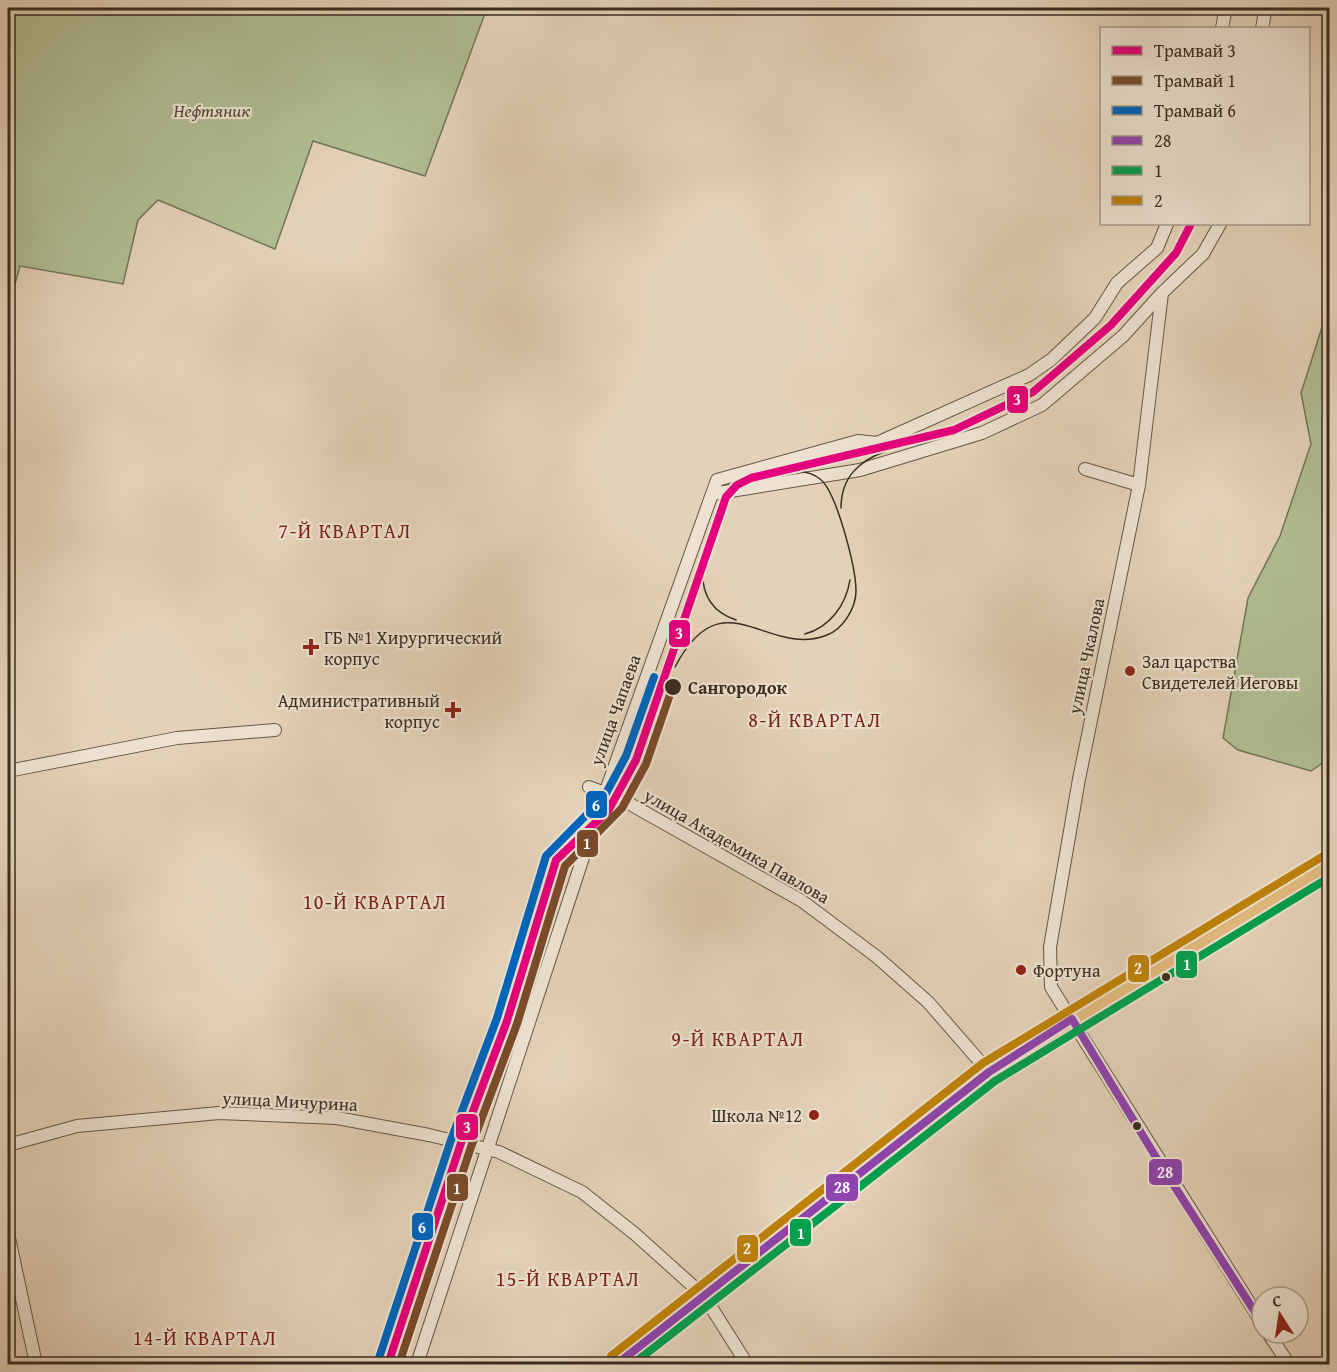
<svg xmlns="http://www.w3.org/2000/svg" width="1337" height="1372" font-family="'Gentium Book Plus',serif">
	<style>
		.green { fill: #b0bd92; stroke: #74755a; stroke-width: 1.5 }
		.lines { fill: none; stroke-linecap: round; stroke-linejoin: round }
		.street-casing { stroke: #645647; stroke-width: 14 }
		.primary-casing { stroke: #392d21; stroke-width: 22 }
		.street { stroke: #ede2d1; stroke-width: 12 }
		.primary { stroke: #e2b97c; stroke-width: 20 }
		.tram { stroke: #392d21; stroke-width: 1.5 }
		.bus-1-casing { stroke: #ede2d1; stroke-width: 12 }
		.bus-2-casing { stroke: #ede2d1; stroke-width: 12 }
		.bus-3-casing { stroke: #ede2d1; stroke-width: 12 }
		.bus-1 { stroke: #8e44ad; stroke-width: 8 }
		.bus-2 { stroke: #03a04f; stroke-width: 8 }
		.bus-3 { stroke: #be820a; stroke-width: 8 }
		.tram-1-casing { stroke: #ede2d1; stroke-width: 12 }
		.tram-2-casing { stroke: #ede2d1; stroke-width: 12 }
		.tram-3-casing { stroke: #ede2d1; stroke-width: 12 }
		.tram-1 { stroke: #e5007d; stroke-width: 8 }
		.tram-2 { stroke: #7a4b2a; stroke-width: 8 }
		.tram-3 { stroke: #0065bd; stroke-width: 8 }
		.poi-dot { fill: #8f2418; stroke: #ede2d1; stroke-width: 2 }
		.stop-dot { fill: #392d21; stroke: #ede2d1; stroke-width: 2 }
		.labels { text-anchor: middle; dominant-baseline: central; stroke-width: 4.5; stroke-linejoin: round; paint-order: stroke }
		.park-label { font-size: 18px; font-style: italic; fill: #514a38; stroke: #ede2d1 }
		.poi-label { font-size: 18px; fill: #392d21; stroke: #ede2d1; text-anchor: start }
		.street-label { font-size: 18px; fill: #392d21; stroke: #ede2d1 }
		.stop-label { font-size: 18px; font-weight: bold; fill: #392d21; stroke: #ede2d1; text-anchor: start }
		.neighbourhood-label { font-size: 20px; letter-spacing: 1.5px; fill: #7a1f14; stroke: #ede2d1 }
		.line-badge { stroke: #ede2d1; stroke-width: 2 }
		.badge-label { font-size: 16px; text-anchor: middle; font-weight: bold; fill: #fff }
	</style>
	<rect width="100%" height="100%" fill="#e4d2b8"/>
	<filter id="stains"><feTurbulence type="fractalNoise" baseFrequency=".00333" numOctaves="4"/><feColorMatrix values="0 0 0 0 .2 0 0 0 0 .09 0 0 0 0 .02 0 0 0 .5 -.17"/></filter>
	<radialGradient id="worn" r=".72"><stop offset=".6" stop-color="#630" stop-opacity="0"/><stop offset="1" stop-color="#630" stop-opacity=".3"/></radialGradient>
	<path class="green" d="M 8,8 L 487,8 L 425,176 L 313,141 L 275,249 L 158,200 L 138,220 L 123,284 L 20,266 L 15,284 L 8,283 Z
		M 1329,315 L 1330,758 L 1311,771 L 1238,750 L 1223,738 L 1248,598 L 1280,536 L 1311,444 L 1301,393 L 1325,318 Z"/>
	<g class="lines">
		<defs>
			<path id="street" d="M 1222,28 L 1226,8
				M 1262,28 L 1266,8
				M 1162,293 L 1139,485 L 1079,779 L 1050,947 L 1051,987 L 1262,1323
				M 1085,469 L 1139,485
				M 712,494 L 860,470 L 982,433 L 1042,405 L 1123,336 L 1162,293 L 1203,254 L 1220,224
				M 8,771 L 177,738 L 275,730
				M 589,787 L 623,800 L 802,901 L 877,957 L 928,1002 L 989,1072
				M 8,1145 L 77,1126 L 219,1113 L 337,1118 L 429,1135 L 499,1152 L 582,1192 L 635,1234 L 704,1296 L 747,1364
				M 8,1233 L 36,1364
				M 1268,1333 L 1289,1364
				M 417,1364 L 594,824 L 717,480 L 858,441 L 877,443 L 1029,375 L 1052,359 L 1095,318 L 1117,283 L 1157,248 L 1167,224"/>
			<path id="primary" d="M 617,1364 L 989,1072 L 1072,1019 L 1330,864"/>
		</defs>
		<use href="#street" class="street-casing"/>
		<use href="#primary" class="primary-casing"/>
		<use href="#street" class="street"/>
		<use href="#primary" class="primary"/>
		<path class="tram" d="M 841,508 C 841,477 859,461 886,451
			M 703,562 C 700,590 708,611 736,620
			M 805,634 C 830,627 846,605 850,580
			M 675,667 C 723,575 767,659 827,635 C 843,629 856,608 856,591 C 856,569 837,492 820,479 C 807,468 788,471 772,473"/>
		<defs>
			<path id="bus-1" d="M 1072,1019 L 1157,1159 L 1262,1323
				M 617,1364 L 989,1072 L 1072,1019"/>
			<path id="bus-2" d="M 633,1364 L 995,1081 L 1330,877"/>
			<path id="bus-3" d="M 611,1356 L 983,1063 L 1325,855"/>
		</defs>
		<use href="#bus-1" class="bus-1-casing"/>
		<use href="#bus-2" class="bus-2-casing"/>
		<use href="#bus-3" class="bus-3-casing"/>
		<use href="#bus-1" class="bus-1"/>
		<use href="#bus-2" class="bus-2"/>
		<use href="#bus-3" class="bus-3"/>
		<defs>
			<path id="tram-1" d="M 388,1364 L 461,1143 L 507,1021 L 556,860 L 608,811 L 636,760 L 726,497 L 737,485 L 751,478 L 954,430 L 1033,392 L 1111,325 L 1176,253 L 1191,224"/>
			<path id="tram-2" d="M 399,1364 L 471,1147 L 517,1024 L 565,866 L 622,808 L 646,764 L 674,683"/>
			<path id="tram-3" d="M 378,1361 L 451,1140 L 497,1018 L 546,856 L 604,797 L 626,756 L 654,677"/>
		</defs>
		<use href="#tram-1" class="tram-1-casing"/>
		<use href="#tram-2" class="tram-2-casing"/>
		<use href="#tram-3" class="tram-3-casing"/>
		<use href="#tram-1" class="tram-1"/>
		<use href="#tram-2" class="tram-2"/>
		<use href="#tram-3" class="tram-3"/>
	</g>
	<g class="poi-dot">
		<path d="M308 638h6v6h6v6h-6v6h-6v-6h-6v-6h6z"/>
		<circle cx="1130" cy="671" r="6"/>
		<path d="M450 701h6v6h6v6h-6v6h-6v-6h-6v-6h6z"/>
		<circle cx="1021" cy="970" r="6"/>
		<circle cx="814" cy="1115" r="6"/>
	</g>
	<g class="stop-dot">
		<circle cx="673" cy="687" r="9"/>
		<circle cx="1166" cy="977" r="5"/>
		<circle cx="1137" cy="1126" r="5"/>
	</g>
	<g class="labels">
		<g class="park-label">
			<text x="212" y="110">Нефтяник</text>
		</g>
		<g class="poi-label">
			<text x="324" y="637">ГБ №1 Хирургический<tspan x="324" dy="21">корпус</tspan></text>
			<text x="1142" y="661">Зал царства<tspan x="1142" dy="21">Свидетелей Иеговы</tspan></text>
			<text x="440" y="700" text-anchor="end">Административный<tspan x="440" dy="21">корпус</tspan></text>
			<text x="1033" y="970">Фортуна</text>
			<text x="802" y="1115" text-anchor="end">Школа №12</text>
		</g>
		<g class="street-label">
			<text transform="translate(1086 656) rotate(-78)">улица Чкалова</text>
			<text transform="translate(615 710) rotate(-70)">улица Чапаева</text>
			<text transform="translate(737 846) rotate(30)">улица Академика Павлова</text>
			<text transform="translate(290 1101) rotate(3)">улица Мичурина</text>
		</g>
		<g class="stop-label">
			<text x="688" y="687">Сангородок</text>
		</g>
		<g class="neighbourhood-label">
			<text x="345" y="530">7-Й КВАРТАЛ</text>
			<text x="815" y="719">8-Й КВАРТАЛ</text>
			<text x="375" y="901">10-Й КВАРТАЛ</text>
			<text x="738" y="1038">9-Й КВАРТАЛ</text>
			<text x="568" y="1278">15-Й КВАРТАЛ</text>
			<text x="205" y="1337">14-Й КВАРТАЛ</text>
		</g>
	</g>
	<g class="line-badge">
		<rect x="1006" y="385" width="23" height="29" rx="6" fill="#e5007d"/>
		<rect x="668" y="619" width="23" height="29" rx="6" fill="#e5007d"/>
		<rect x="585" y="790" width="23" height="29" rx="6" fill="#0065bd"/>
		<rect x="576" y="829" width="23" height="29" rx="6" fill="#7a4b2a"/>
		<rect x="1175" y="950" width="23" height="29" rx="6" fill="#03a04f"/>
		<rect x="1127" y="954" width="23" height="29" rx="6" fill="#be820a"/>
		<rect x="455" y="1113" width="24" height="28" rx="6" fill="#e5007d"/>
		<rect x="1148" y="1158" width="35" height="28" rx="6" fill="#8e44ad"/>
		<rect x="825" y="1173" width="34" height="29" rx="6" fill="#8e44ad"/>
		<rect x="446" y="1173" width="23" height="29" rx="6" fill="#7a4b2a"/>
		<rect x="411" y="1212" width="23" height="29" rx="6" fill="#0065bd"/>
		<rect x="789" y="1218" width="23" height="29" rx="6" fill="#03a04f"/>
		<rect x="736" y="1234" width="23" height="29" rx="6" fill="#be820a"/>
	</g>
	<g class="badge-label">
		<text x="1017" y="405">3</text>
		<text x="679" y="639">3</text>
		<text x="596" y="811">6</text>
		<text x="587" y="849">1</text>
		<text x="1187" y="970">1</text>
		<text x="1138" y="974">2</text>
		<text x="467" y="1133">3</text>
		<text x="1165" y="1178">28</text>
		<text x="842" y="1193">28</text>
		<text x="457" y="1194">1</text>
		<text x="422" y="1233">6</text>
		<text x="801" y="1239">1</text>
		<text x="747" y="1254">2</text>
	</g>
	<rect width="1337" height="1372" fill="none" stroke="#e4d2b8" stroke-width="30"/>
	<rect x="9" y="9" width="1319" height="1354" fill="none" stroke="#392d21" stroke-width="3"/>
	<rect x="15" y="15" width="1307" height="1342" fill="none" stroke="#392d21" stroke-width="1.5"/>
	<rect x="1100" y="27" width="210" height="198" fill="#ede2d1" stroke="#a59a8b" stroke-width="1.5"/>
	<rect x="1112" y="46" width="30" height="9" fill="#e5007d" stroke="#a59a8b" stroke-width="1.5"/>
	<text x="1154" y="57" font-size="18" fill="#392d21">Трамвай 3</text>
	<rect x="1112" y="76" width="30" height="9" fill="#7a4b2a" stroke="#a59a8b" stroke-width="1.5"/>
	<text x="1154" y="87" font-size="18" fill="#392d21">Трамвай 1</text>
	<rect x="1112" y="106" width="30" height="9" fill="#0065bd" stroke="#a59a8b" stroke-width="1.5"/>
	<text x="1154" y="117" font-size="18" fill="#392d21">Трамвай 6</text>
	<rect x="1112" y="136" width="30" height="9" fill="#8e44ad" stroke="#a59a8b" stroke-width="1.5"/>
	<text x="1154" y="147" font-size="18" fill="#392d21">28</text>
	<rect x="1112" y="166" width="30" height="9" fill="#03a04f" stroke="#a59a8b" stroke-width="1.5"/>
	<text x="1154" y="177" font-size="18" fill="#392d21">1</text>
	<rect x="1112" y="196" width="30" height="9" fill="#be820a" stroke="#a59a8b" stroke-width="1.5"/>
	<text x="1154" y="207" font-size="18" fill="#392d21">2</text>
	<g transform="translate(1280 1315) rotate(348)"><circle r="28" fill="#ede2d1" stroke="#a59a8b" stroke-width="1.5"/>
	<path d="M0-4.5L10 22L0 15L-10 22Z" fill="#8f2418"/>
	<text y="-9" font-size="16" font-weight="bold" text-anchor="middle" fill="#392d21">С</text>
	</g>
	<rect width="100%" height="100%" filter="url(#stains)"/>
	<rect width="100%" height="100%" fill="url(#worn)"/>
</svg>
